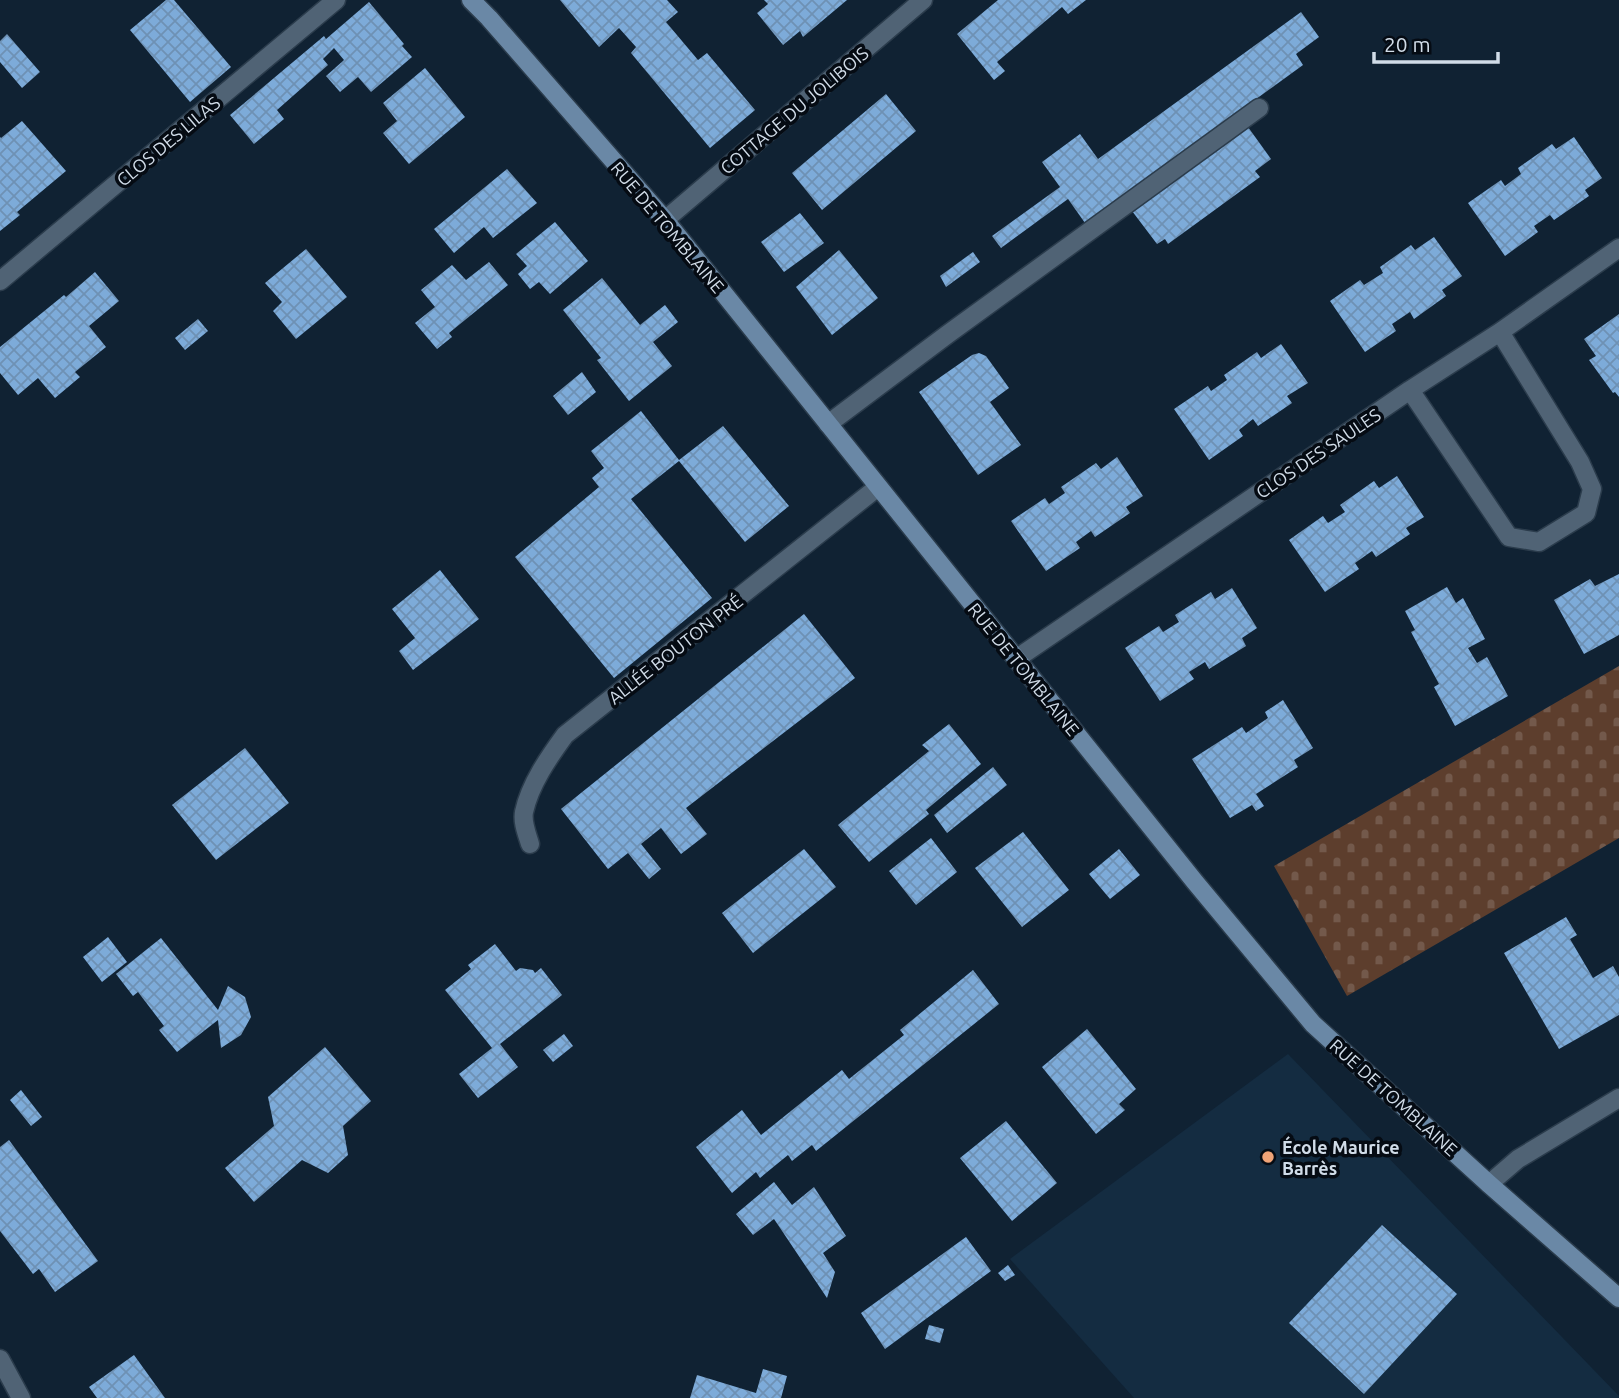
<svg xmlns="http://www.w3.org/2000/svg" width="1619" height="1398" font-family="Ubuntu,sans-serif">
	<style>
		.built { fill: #142c41 }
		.cemetery { fill: url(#cemetery-stones) }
		.building { fill: url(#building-cross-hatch) }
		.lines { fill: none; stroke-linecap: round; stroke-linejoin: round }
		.service-casing { stroke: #2b3c4c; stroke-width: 21 }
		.minor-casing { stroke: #2b3c4c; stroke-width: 21 }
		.secondary-casing { stroke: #2b3c4c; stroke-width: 21 }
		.service { stroke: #506375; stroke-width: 18 }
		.minor { stroke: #506375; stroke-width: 18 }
		.secondary { stroke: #6a88a6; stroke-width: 18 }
		.poi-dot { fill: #efa377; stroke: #050b13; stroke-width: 2.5 }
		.labels { text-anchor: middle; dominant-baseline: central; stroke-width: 7; stroke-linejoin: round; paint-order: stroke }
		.street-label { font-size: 18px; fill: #d1dce8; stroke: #050b13 }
		.poi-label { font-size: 18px; font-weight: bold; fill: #d1dce8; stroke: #050b13; text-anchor: start }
	</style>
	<defs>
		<pattern id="cemetery-stones" width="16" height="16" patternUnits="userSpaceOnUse" patternTransform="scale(1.75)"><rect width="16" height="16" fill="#5d3e2d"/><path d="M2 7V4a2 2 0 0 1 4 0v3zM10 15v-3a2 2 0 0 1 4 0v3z" fill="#73594b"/></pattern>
		<pattern id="building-cross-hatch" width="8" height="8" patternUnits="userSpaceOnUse" patternTransform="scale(1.75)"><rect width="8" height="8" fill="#7dabd9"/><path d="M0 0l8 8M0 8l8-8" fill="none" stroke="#6e91b4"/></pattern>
	</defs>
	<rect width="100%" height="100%" fill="#102233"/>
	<path class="built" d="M 1288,1054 L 1619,1396 L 1619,1398 L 1134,1398 L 1010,1259 Z"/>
	<path class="cemetery" d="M 1619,666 L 1619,838 L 1347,996 L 1274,866 Z"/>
	<path class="building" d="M 166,0 L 174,0 L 231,67 L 190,102 L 130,30 Z
		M 560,0 L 667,0 L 678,12 L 666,22 L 698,60 L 707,53 L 755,110 L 710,148 L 631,53 L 636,47 L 619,28 L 599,47 Z
		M 764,0 L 847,0 L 803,37 L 800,31 L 783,45 L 757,13 L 768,4 Z
		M 998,0 L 1086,0 L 1068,14 L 1062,7 L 997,62 L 1005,71 L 994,80 L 957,34 Z
		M 369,2 L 404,44 L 402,46 L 412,57 L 371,92 L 358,77 L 340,92 L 326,76 L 344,60 L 334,48 L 323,59 L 328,65 L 277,110 L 284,119 L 254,144 L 230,115 L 324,36 L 326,39 Z
		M 1301,12 L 1319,37 L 1296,54 L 1303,65 L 1085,223 L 1068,199 L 1001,248 L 992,236 L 1060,187 L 1042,162 L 1080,134 L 1098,159 Z
		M 7,34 L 40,72 L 22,88 L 0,62 L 0,41 Z
		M 425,68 L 465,117 L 409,164 L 383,133 L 397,121 L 383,103 Z
		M 886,94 L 916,131 L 822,210 L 792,173 Z
		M 22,121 L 66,171 L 17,212 L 20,215 L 0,231 L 0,137 L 1,138 Z
		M 1248,127 L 1271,159 L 1255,171 L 1260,177 L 1168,244 L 1165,239 L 1157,244 L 1132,211 Z
		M 1574,137 L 1602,178 L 1585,190 L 1589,196 L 1554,220 L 1550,215 L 1534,226 L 1538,232 L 1505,256 L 1468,203 L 1501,180 L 1505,186 L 1521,174 L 1518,168 L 1552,144 L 1556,149 Z
		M 507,169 L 537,203 L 493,238 L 484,227 L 454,253 L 434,229 Z
		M 800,213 L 824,243 L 784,272 L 761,242 Z
		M 555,222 L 588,261 L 550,294 L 539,282 L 530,289 L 518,274 L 527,266 L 516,254 Z
		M 1434,237 L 1462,276 L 1442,290 L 1446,296 L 1414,319 L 1410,312 L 1392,324 L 1396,331 L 1365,352 L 1330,301 L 1360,280 L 1364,285 L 1383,273 L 1380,267 L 1411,245 L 1415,250 Z
		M 306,249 L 347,297 L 296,339 L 273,311 L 282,302 L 265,283 Z
		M 839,250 L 878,298 L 832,335 L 796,287 Z
		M 973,252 L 980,262 L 946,287 L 940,276 Z
		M 489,262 L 508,285 L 449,333 L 452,337 L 437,349 L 415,323 L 435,307 L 421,290 L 452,265 L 466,280 Z
		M 95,272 L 119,301 L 89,326 L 106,347 L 75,372 L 80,377 L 55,398 L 38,378 L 18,395 L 0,373 L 0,347 L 64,295 L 66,297 Z
		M 602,278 L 640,325 L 665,305 L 678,322 L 653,342 L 672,366 L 629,401 L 597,360 L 601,358 L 563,310 Z
		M 1619,314 L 1619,397 L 1615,392 L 1613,393 L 1589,360 L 1596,356 L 1584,339 Z
		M 198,319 L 208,331 L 185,350 L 175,338 Z
		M 1281,344 L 1308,383 L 1287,396 L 1292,403 L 1258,426 L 1253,419 L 1239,430 L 1243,436 L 1209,460 L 1174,409 L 1208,386 L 1211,391 L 1227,380 L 1224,375 L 1257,352 L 1261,358 Z
		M 979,353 L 986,356 L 1009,388 L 990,402 L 1021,445 L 978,475 L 919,392 L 972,355 Z
		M 582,372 L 596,392 L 568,415 L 553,396 Z
		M 641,411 L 679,460 L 723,426 L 789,506 L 745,542 L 679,461 L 631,499 L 712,598 L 614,678 L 515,557 L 599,487 L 592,478 L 604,468 L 591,451 Z
		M 1117,457 L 1143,496 L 1126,507 L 1130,513 L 1095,537 L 1091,531 L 1076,542 L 1080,548 L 1046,571 L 1011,521 L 1045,498 L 1049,504 L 1065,493 L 1061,487 L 1096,463 L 1101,469 Z
		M 1397,476 L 1424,517 L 1406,528 L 1410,534 L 1376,557 L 1372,551 L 1355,563 L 1359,569 L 1325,592 L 1289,540 L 1323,516 L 1328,523 L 1345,512 L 1340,505 L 1374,481 L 1379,488 Z
		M 440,570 L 479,619 L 413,670 L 399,651 L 415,638 L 392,609 Z
		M 1619,574 L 1619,635 L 1584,654 L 1554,600 L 1590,579 L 1595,586 Z
		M 1447,587 L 1456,603 L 1463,598 L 1485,639 L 1468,648 L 1477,663 L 1487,657 L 1508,696 L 1455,726 L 1434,687 L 1439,684 L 1411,632 L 1415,630 L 1405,611 Z
		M 1232,588 L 1257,628 L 1242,638 L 1246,646 L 1209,669 L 1205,662 L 1189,672 L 1194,679 L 1160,701 L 1125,648 L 1159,626 L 1163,632 L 1179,622 L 1175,615 L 1211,592 L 1215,599 Z
		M 804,614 L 855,678 L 686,808 L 707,834 L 681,854 L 661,828 L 641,844 L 661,869 L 649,879 L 628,853 L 608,869 L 561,809 Z
		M 1283,700 L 1313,748 L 1294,760 L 1298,767 L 1256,794 L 1264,806 L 1256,811 L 1252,805 L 1230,818 L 1192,759 L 1242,727 L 1246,733 L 1268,718 L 1265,712 Z
		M 949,724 L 981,764 L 926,810 L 929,814 L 869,862 L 838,825 L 929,751 L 922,745 Z
		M 245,748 L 289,803 L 216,860 L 172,805 Z
		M 993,767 L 1007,785 L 947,833 L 934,815 Z
		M 1023,832 L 1069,890 L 1022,927 L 975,868 Z
		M 931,838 L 957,872 L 916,905 L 889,871 Z
		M 804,849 L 836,887 L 753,953 L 722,913 Z
		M 1119,849 L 1140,875 L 1110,899 L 1089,874 Z
		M 1566,917 L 1577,935 L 1570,939 L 1593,978 L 1613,966 L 1619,977 L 1619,1015 L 1559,1049 L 1504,953 Z
		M 108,937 L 127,962 L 102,982 L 83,957 Z
		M 161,938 L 218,1010 L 228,986 L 245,997 L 251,1017 L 241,1035 L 221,1048 L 218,1020 L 177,1052 L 159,1030 L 164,1026 L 138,992 L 133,996 L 116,974 Z
		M 495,944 L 516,971 L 520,968 L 533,970 L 535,973 L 541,968 L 562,995 L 500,1044 L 518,1067 L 478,1098 L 459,1074 L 492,1048 L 445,990 L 471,969 L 468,965 Z
		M 973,970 L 999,1004 L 816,1151 L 812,1145 L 792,1161 L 788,1155 L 760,1178 L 756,1172 L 732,1193 L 696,1147 L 742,1110 L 761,1135 L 842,1070 L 849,1079 L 904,1035 L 900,1030 Z
		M 1087,1029 L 1136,1089 L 1119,1104 L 1125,1110 L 1096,1134 L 1042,1067 Z
		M 564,1034 L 573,1046 L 553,1062 L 543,1050 Z
		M 325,1047 L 371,1101 L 343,1126 L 348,1155 L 328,1173 L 302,1160 L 254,1202 L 225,1168 L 274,1126 L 268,1097 Z
		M 21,1090 L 42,1117 L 31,1126 L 10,1100 Z
		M 1006,1121 L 1057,1183 L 1012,1221 L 960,1158 Z
		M 9,1140 L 98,1261 L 55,1292 L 39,1269 L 33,1274 L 0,1231 L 0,1147 Z
		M 774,1182 L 792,1205 L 814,1187 L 846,1236 L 823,1253 L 835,1272 L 827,1298 L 774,1219 L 753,1235 L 736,1214 Z
		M 1382,1225 L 1457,1294 L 1364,1394 L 1289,1323 Z
		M 966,1237 L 991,1271 L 885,1349 L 861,1313 Z
		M 1008,1265 L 1015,1275 L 1005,1281 L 998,1273 Z
		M 929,1325 L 944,1329 L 940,1343 L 925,1339 Z
		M 134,1355 L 165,1398 L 97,1398 L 89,1387 Z
		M 763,1369 L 787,1376 L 781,1398 L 690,1398 L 697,1375 L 756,1393 Z"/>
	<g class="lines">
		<defs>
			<path id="service" d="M 828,424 L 948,334 L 1259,108
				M 530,844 C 527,834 522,822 524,812 C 530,784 549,757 565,735 L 878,487"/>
			<path id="minor" d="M 665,220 L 923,0
				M 0,281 L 336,0
				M 1410,390 L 1509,537 L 1539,542 L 1586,513 L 1592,489 L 1580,462 L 1500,332
				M 1016,659 L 1410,390 L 1500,332 L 1619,248
				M 1489,1184 L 1518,1159 L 1619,1098
				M 0,1359 L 21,1398"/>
			<path id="secondary" d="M 471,0 L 489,18 L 665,220 L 1195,882 L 1313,1024 L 1489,1184 L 1619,1298"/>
		</defs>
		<use href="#service" class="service-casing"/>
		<use href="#minor" class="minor-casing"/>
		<use href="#secondary" class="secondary-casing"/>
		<use href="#service" class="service"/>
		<use href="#minor" class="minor"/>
		<use href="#secondary" class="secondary"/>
	</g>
	<circle class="poi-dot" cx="1268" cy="1157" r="7"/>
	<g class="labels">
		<g class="street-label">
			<text transform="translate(794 110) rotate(-40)">COTTAGE DU JOLIBOIS</text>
			<text transform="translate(168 141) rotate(-40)">CLOS DES LILAS</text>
			<text transform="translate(668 227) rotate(50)">RUE DE TOMBLAINE</text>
			<text transform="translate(1318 453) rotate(-34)">CLOS DES SAULES</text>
			<text transform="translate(675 649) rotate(-38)">ALLÉE BOUTON PRÉ</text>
			<text transform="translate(1024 669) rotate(51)">RUE DE TOMBLAINE</text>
			<text transform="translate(1394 1097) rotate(42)">RUE DE TOMBLAINE</text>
		</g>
		<g class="poi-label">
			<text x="1282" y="1147">École Maurice<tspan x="1282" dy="21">Barrès</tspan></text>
		</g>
	</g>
	<path d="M1374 52v10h124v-10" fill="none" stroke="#d1dce8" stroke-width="3.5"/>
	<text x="1384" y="52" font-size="21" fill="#d1dce8" stroke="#050b13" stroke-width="5" paint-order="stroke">20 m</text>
</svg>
